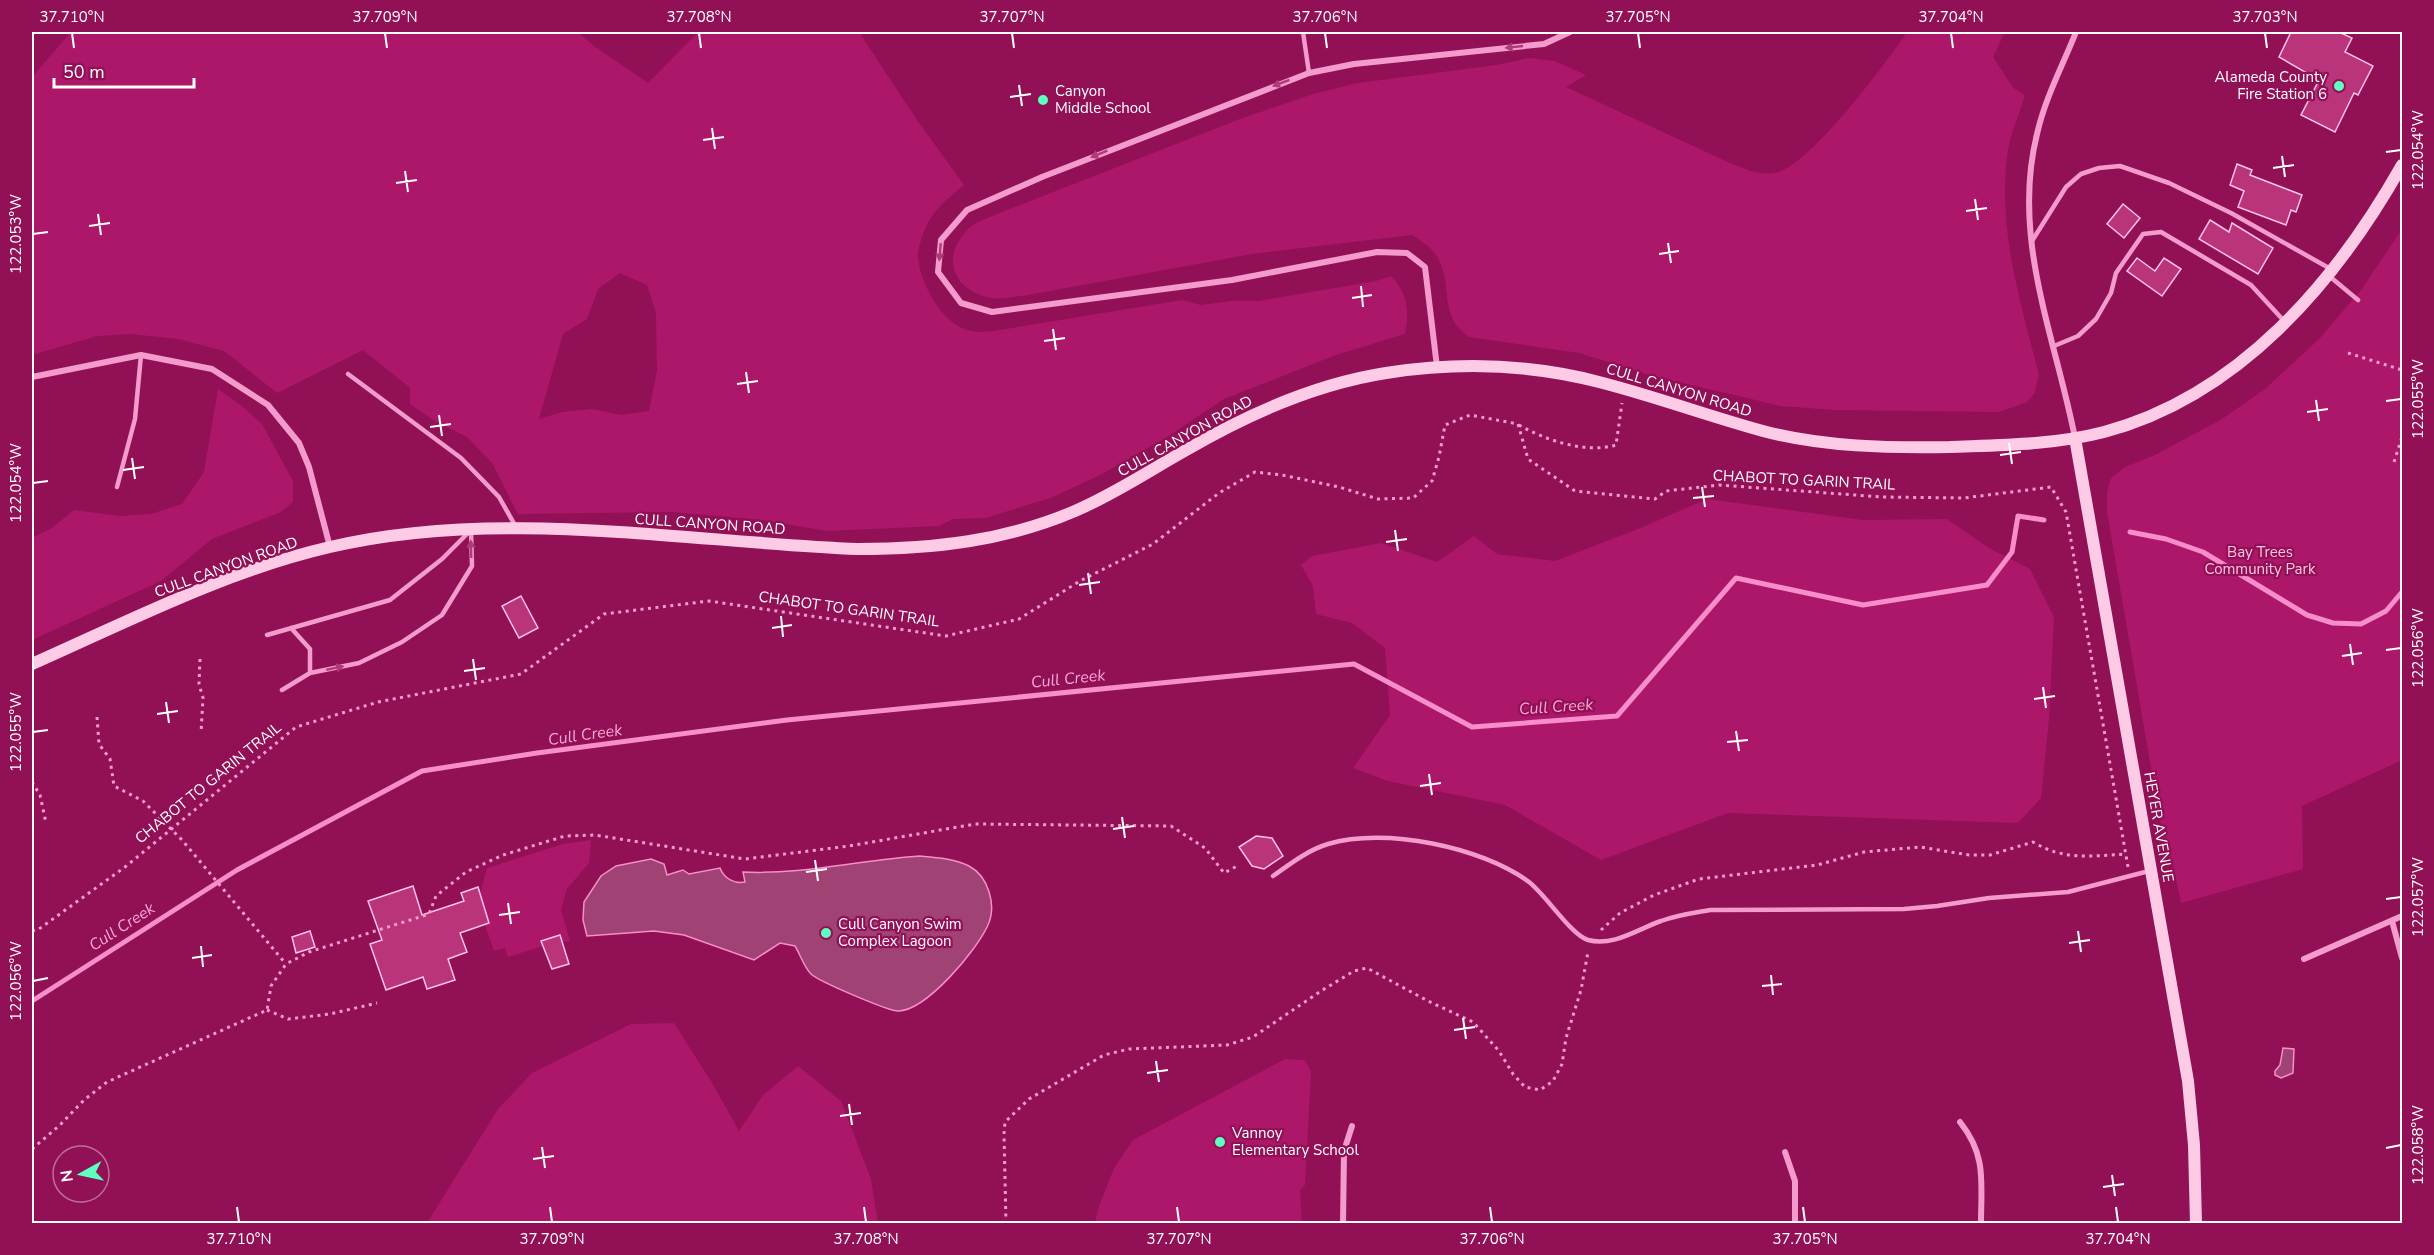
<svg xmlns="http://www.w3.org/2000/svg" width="2434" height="1255" font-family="'Nunito Sans',sans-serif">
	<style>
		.green { fill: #ad1769; fill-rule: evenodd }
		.water { fill: #a04274; stroke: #f78dc9; stroke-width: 1.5 }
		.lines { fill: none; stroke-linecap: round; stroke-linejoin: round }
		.stream { stroke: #f78dc9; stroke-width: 5 }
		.building { fill: #ba347c; stroke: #fec3e3; stroke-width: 1.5 }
		.path { stroke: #f39bcc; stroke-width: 3; stroke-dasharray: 3 4.5; stroke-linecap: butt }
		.lane { stroke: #f39bcc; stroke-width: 4.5 }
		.street { stroke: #f39bcc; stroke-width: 6 }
		.secondary { stroke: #fdcbe5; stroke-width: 12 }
		.oneway { fill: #af3a79 }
		.ticks { fill: none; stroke: #fff; stroke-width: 2 }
		.poi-dot { fill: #5effc1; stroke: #921055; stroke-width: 2 }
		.labels { text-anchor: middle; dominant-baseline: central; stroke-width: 4.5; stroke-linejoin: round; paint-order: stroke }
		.poi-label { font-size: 15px; fill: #fff; stroke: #921055; text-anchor: start }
		.street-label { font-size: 15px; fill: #fff; stroke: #921055 }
		.park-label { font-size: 15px; fill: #fec3e3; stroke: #921055 }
		.water-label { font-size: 16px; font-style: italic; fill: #faa7d5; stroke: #921055 }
		.neatline { fill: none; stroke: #fff; stroke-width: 2 }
		.ticks-label { font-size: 15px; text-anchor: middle; fill: #fff }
	</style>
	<rect width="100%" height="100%" fill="#921055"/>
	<path class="green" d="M 71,32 L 578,32 L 594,46 L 648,83 L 698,32 L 859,32 L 917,120 L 964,185 C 949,197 932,211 925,229 C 922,236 918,248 918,256 C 919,280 939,318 962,328 C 972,333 983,332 994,331 L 1182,300 L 1201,305 L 1232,301 L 1259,301 L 1376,281 L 1391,276 C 1407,291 1410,313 1405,334 L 1336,355 L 1224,399 L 1167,437 L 1100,475 L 1053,497 L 986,518 L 953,519 L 939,526 L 827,531 L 763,520 L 672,512 L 518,514 L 492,463 L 467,437 L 433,420 L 410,404 L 410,388 L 363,350 L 277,393 L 224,351 L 178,339 L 130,334 L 97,336 L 32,355 L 32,77 ZM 620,273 L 647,285 L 656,313 L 657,370 L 649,411 L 621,415 L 592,409 L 562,412 L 539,419 L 563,334 L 587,319 L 598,289 Z
		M 1907,32 L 2005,32 L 1993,57 L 2014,89 L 2025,95 C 2019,115 2009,137 2007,157 C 1998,232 2021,304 2039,375 L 2034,394 L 2027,402 L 1999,412 L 1834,410 L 1781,406 L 1653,376 L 1579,353 L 1469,337 C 1438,316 1453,288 1439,260 C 1433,248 1422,241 1412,235 L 1252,254 L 1028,295 C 1016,296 1002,300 991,298 C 953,290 940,258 968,229 C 975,222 988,218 997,214 L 1240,119 L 1313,94 L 1358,83 L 1496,65 L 1529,58 L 1555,61 L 1586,75 L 1566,87 L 1730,163 C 1743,168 1759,176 1775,173 C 1809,167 1886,63 1907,32 Z
		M 2402,229 L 2402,760 L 2302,806 L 2303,869 L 2181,903 L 2173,865 L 2165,849 L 2107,512 L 2107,493 L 2111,478 L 2125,467 L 2155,455 L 2222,419 L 2265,389 L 2319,339 L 2361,290 Z
		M 218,389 L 243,407 L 262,424 L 293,481 L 293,502 L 281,512 L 212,539 L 161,581 L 32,640 L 32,538 L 52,528 L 74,510 L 120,516 L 151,514 L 182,504 L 204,472 Z
		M 1707,499 L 1863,520 L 1947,519 L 1989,548 L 2030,569 L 2054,617 L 2049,719 L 2041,798 L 2018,823 L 1728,813 L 1601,860 L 1505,805 L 1388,781 L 1353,768 L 1390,715 L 1385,648 L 1352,623 L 1316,614 L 1313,586 L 1301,565 L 1312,556 L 1381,543 L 1437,562 L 1474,536 L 1497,554 L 1555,561 L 1638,529 Z
		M 591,840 L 589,863 L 567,889 L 561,910 L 570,941 L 563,942 L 560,935 L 543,946 L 508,957 L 505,948 L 494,951 L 485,925 L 489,923 L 480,894 L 487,868 L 563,844 Z
		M 674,1023 L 714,1086 L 739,1131 L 763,1095 L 798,1066 L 841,1101 L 871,1179 L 878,1223 L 427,1223 L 498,1109 L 532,1073 L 631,1024 Z
		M 1285,1059 L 1305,1060 L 1311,1072 L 1305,1185 L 1300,1190 L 1302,1223 L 1095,1223 L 1098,1209 L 1114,1168 L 1133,1140 Z"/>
	<path class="water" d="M 920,856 C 936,858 954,858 969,866 C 988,876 997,905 988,925 C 977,950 926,1011 898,1011 C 888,1011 818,981 811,974 C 804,967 800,954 795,946 L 780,943 L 754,960 L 684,935 L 654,931 L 587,936 L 583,920 L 584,902 L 601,876 L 616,866 L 651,859 L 664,864 L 667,875 L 683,870 L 689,874 L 720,868 C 724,879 735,884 745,882 L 743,872 C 802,875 860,860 920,856 Z
		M 2283,1048 L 2294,1049 L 2293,1073 L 2281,1078 L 2275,1075 L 2275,1071 L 2280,1065 Z"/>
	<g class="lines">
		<path class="stream" d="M 2130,532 L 2166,539 L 2203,552 L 2307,615 L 2333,623 L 2361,624 L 2386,611 L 2402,592
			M 32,1001 L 237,870 L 422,771 L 537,753 L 787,720 L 1354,664 L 1472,727 L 1617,716 L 1736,578 L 1863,605 L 1987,585 L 2012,552 L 2018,516 L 2044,520"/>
	</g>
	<path class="building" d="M 2291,32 L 2339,32 L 2352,38 L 2345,52 L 2373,66 L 2358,95 L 2354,93 L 2335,132 L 2301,115 L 2319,80 L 2279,57 Z
		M 2237,164 L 2252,170 L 2250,175 L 2302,195 L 2296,212 L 2291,210 L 2286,225 L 2238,207 L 2244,191 L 2230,185 Z
		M 2123,204 L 2140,218 L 2124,238 L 2107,224 Z
		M 2210,220 L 2229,232 L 2232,223 L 2273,248 L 2258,274 L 2199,239 Z
		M 2137,258 L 2155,271 L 2164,258 L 2181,269 L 2162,296 L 2127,271 Z
		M 521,596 L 538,628 L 519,638 L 502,606 Z
		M 1256,836 L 1272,838 L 1283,856 L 1264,869 L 1252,866 L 1239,847 Z
		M 413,886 L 422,915 L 464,901 L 461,893 L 478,887 L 489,923 L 460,933 L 467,952 L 448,959 L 455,980 L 427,989 L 423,977 L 386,990 L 370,944 L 382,940 L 368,901 Z
		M 310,931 L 315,947 L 296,953 L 292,937 Z
		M 560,935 L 569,964 L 552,969 L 541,941 Z"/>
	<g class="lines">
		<path class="path" d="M 2348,353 L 2402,370
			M 1519,425 C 1545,440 1586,454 1616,445 L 1622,403
			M 2394,462 L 2402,437
			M 200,659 L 199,684 L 203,698 L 201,733
			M 97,717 L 99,744 L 110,759 L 114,786 L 143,801 L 182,840 L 286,964
			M 32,752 L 32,782 L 40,795 L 46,823
			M 1601,930 L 1620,913 L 1654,895 L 1699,879 L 1817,865 L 1864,852 L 1920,847 L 1969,855 L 1990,855 L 2033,842 C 2065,861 2090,856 2126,854
			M 32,931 L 39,929 L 125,867 L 296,727 L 378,702 L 521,674 L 604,614 L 709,601 L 946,636 L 1019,619 L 1080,581 L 1153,544 L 1219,493 L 1255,472 L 1282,475 L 1339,487 L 1378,499 L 1413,498 L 1432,481 L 1439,457 L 1445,425 L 1470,415 L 1518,424 L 1528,459 L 1575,491 L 1655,499 L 1666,491 L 1719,485 L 1882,497 L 1964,498 L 2051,487 L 2066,512 L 2128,867
			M 267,1010 L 288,1019 L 330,1014 L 377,1003
			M 32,1149 L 60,1125 L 84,1100 L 107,1082 L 267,1010 L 271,986 L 286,964 L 309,952 L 429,914 L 436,896 L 466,872 L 503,855 L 565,836 L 595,835 L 745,859 L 849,846 L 975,824 L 1171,826 L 1205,848 L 1224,873 L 1239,865
			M 1006,1224 L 1004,1134 L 1005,1122 L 1029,1099 L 1104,1055 L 1129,1049 L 1227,1045 L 1253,1037 L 1321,991 L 1354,971 L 1367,968 L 1428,1001 L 1473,1022 L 1499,1051 L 1513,1074 L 1525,1087 L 1540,1090 L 1553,1081 L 1562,1064 L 1566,1038 L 1581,990 L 1588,952"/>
		<path class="lane" d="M 1303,32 L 1309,73
			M 2032,241 L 2066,187 L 2081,174 L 2099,168 L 2120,166 L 2169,183 L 2231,213 L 2329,268
			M 2328,275 L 2358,300
			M 2054,346 L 2078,336 L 2096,319 L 2111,293 L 2116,273 L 2143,234 L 2161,232 L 2251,285 L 2285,322
			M 348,374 L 461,458 L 499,497 L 516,527
			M 117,487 L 135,419 L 141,355
			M 291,628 L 310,649 L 310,673
			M 267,635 L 390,600 L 442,559 L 471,530 L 472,566 L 442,615 L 402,642 L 359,663 L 310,673 L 282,690
			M 1273,876 C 1290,864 1308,850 1328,844 C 1385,827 1482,847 1529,882 C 1546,895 1571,935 1588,940 C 1613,947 1638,929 1661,921 C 1677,915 1693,913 1710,910 L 1904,909 L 1937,906 L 1989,898 L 2068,892 L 2149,871"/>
		<path class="street" d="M 1437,367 L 1425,267 L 1407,253 L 1377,252 L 1232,280 L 992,312 L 961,303 L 938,272 L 941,240 L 967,210 L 1042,177 L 1309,73 L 1354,64 L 1544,44 L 1570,32
			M 32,377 L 141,355 L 212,369 L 268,405 L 299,443 L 309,467 L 330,547
			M 2075,438 C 2055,336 2011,238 2037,134 C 2045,98 2063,65 2076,32
			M 2392,921 L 2402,958
			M 2304,959 L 2402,916
			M 1960,1122 C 1987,1156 1981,1182 1981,1224
			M 1785,1152 L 1795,1181 L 1795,1224
			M 1343,1224 L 1344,1151 L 1352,1126"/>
		<path class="secondary" d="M 2075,438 L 2188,1081 L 2194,1145 L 2196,1224
			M 32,664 C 129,621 226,571 330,547 C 498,507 686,542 858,549 C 933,549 1005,541 1075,511 C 1115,494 1150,470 1188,449 C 1250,413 1315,384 1386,373 C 1457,362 1530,364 1599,382 C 1654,396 1708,416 1763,431 C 1823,447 1889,448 1950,447 C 2001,445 2054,445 2104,432 C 2239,396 2336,282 2402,165"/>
	</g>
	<defs><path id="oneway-solid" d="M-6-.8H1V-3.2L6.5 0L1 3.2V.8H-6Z" transform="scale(1.5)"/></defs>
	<g class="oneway">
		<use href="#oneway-solid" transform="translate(1514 47) rotate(174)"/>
		<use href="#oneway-solid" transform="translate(1281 83) rotate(159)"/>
		<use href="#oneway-solid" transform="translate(1099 154) rotate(158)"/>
		<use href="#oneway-solid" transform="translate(940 252) rotate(95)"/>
		<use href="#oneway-solid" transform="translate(471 549) rotate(-92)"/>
		<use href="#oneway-solid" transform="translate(335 668) rotate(-12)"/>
	</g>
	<path class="ticks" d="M 72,33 L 74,48M 385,33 L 387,48M 699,33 L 701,48M 1012,33 L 1014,48M 1325,33 L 1327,48M 1638,33 L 1640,48M 1951,33 L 1953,48M 2265,33 L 2267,48M 1019,85 L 1022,106M 1010,97 L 1031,94M 712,128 L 715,149M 703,140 L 724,137M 2386,152 L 2401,150M 2282,156 L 2285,177M 2273,168 L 2294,165M 405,171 L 408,192M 396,183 L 417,180M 1975,199 L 1978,220M 1966,211 L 1987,208M 98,214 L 101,235M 89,226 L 110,223M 33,234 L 48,232M 1668,243 L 1671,263M 1659,254 L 1679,251M 1361,286 L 1363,307M 1352,298 L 1372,295M 1053,329 L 1056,350M 1044,341 L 1065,338M 746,372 L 749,393M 737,384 L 758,381M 2316,400 L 2319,421M 2386,401 L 2401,399M 2307,412 L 2328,409M 439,415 L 442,436M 430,427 L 451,424M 2009,443 L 2012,464M 2000,455 L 2021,452M 132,458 L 135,479M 123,470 L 144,467M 33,483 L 48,481M 1702,487 L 1705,507M 1693,498 L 1714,496M 1395,530 L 1398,551M 1386,542 L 1407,539M 1088,573 L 1091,594M 1079,585 L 1100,582M 781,616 L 783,637M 772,628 L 792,625M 2350,644 L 2353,665M 2386,650 L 2401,648M 2342,656 L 2362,653M 473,659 L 476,680M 464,671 L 485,668M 2043,687 L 2046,708M 2034,699 L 2055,696M 166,702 L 169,723M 157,714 L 178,711M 1736,731 L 1739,751M 33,732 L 48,730M 1727,742 L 1748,740M 1429,774 L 1432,795M 1420,786 L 1441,783M 1122,817 L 1125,838M 1113,829 L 1134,826M 815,860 L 818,881M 806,872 L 827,869M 2386,899 L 2401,897M 508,903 L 511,924M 499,915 L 520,912M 2078,931 L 2081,952M 2069,943 L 2090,940M 201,946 L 203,967M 192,958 L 212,955M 1771,975 L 1773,995M 33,981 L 48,978M 1762,986 L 1782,984M 1463,1018 L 1466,1039M 1454,1030 L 1475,1027M 1156,1061 L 1159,1082M 1147,1073 L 1168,1070M 849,1104 L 852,1125M 840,1116 L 861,1113M 542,1147 L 545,1168M 2386,1148 L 2401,1145M 533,1159 L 554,1156M 2112,1175 L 2115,1196M 2103,1187 L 2124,1184M 237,1207 L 239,1222M 550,1207 L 552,1222M 864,1207 L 866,1222M 1177,1207 L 1179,1222M 1490,1207 L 1492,1222M 1803,1207 L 1805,1222M 2116,1207 L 2118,1222"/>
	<g class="poi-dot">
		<circle cx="2339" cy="86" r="6"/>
		<circle cx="1043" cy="100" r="6"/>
		<circle cx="826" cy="933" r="6"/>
		<circle cx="1220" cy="1142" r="6"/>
	</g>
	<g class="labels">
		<g class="poi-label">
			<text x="2327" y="77" text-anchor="end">Alameda County<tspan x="2327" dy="17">Fire Station 6</tspan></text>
			<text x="1055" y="91">Canyon<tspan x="1055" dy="17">Middle School</tspan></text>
			<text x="838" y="924">Cull Canyon Swim<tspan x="838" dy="17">Complex Lagoon</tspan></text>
			<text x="1232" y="1133">Vannoy<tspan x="1232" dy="17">Elementary School</tspan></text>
		</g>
		<g class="street-label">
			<text transform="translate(1679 390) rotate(17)">CULL CANYON ROAD</text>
			<text transform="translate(1185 436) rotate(-29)">CULL CANYON ROAD</text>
			<text transform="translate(1804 480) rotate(3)">CHABOT TO GARIN TRAIL</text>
			<text transform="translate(710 524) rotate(4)">CULL CANYON ROAD</text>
			<text transform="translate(226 567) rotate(-20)">CULL CANYON ROAD</text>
			<text transform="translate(849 609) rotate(8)">CHABOT TO GARIN TRAIL</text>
			<text transform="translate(208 783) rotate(-39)">CHABOT TO GARIN TRAIL</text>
			<text transform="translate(2159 827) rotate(80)">HEYER AVENUE</text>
		</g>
		<g class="park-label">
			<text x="2260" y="552">Bay Trees<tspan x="2260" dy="17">Community Park</tspan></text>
		</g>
		<g class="water-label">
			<text transform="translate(1068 679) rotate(-6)">Cull Creek</text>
			<text transform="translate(1556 707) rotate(-4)">Cull Creek</text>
			<text transform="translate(585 735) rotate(-8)">Cull Creek</text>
			<text transform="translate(122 927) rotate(-33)">Cull Creek</text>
		</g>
	</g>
	<rect width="2434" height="1255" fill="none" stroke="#921055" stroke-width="66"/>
	<g transform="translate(81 1174) rotate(262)"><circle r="28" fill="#921055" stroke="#be7099" stroke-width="1.5"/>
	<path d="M0-4.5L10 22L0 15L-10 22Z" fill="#5effc1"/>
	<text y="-9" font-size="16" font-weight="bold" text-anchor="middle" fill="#ffffff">N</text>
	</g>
	<path d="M54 78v9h140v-9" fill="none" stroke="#ffffff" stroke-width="3"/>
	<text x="63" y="78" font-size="18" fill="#ffffff" stroke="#921055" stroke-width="4.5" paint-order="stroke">50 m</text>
	<rect x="33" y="33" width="2368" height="1189" class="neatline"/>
	<g class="ticks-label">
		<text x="72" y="22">37.710°N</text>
		<text x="385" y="22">37.709°N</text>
		<text x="699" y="22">37.708°N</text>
		<text x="1012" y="22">37.707°N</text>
		<text x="1325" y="22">37.706°N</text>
		<text x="1638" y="22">37.705°N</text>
		<text x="1951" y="22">37.704°N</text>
		<text x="2265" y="22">37.703°N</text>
		<text transform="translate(2418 150) rotate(-90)" y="5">122.054°W</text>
		<text transform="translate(16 234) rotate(-90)" y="5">122.053°W</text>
		<text transform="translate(2418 399) rotate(-90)" y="5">122.055°W</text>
		<text transform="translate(16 483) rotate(-90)" y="5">122.054°W</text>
		<text transform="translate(2418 648) rotate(-90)" y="5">122.056°W</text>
		<text transform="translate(16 732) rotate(-90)" y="5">122.055°W</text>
		<text transform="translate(2418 897) rotate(-90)" y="5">122.057°W</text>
		<text transform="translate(16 981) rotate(-90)" y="5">122.056°W</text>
		<text transform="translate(2418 1145) rotate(-90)" y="5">122.058°W</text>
		<text x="239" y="1244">37.710°N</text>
		<text x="552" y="1244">37.709°N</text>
		<text x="866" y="1244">37.708°N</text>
		<text x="1179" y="1244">37.707°N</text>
		<text x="1492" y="1244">37.706°N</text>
		<text x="1805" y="1244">37.705°N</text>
		<text x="2118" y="1244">37.704°N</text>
	</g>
</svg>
